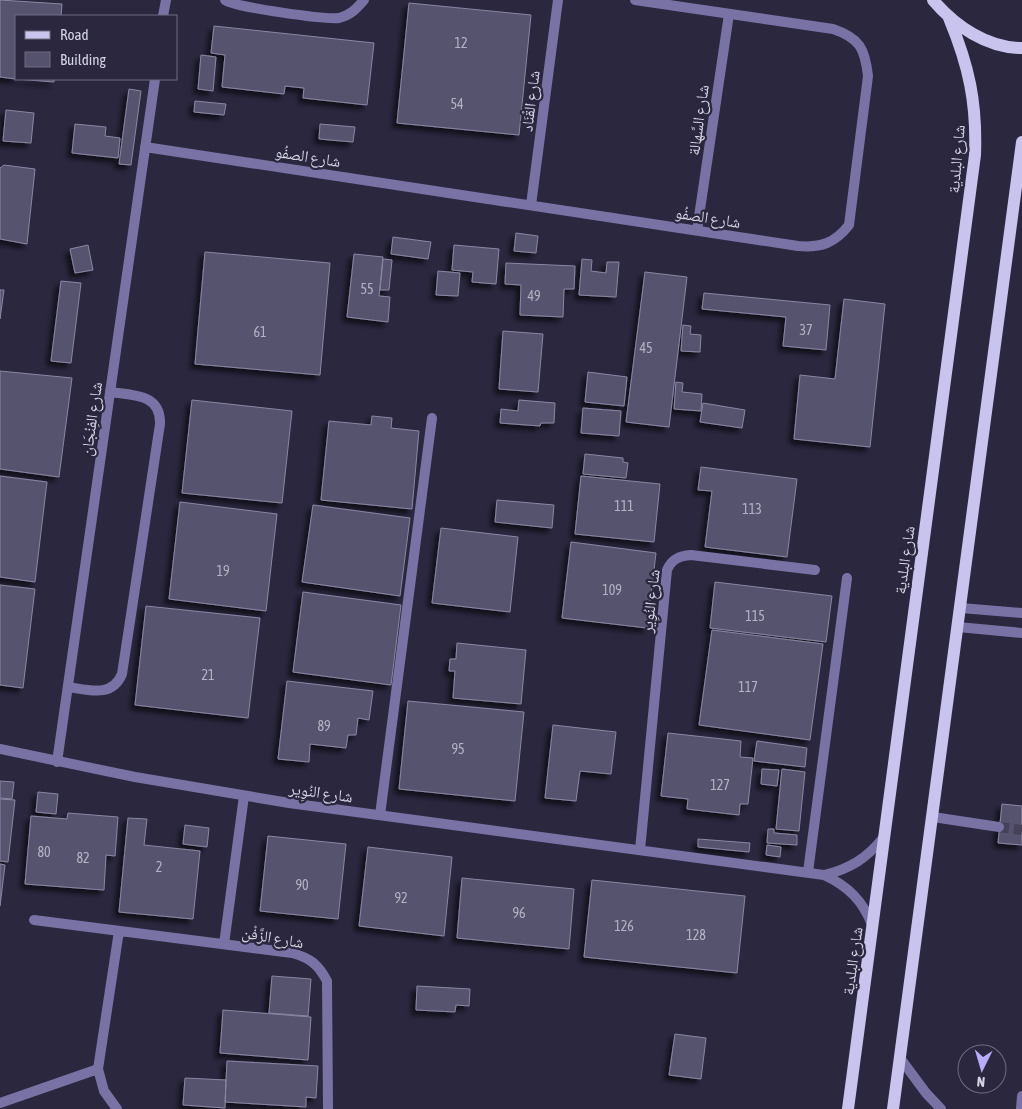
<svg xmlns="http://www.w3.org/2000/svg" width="1022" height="1109" font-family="'Asap Condensed','Noto Naskh Arabic',sans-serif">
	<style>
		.building { fill: #55526d; stroke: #8a87a4; filter: url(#shadow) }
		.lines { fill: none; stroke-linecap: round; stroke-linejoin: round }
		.street-tunnel { stroke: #444158; stroke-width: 10; stroke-dasharray: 10 5; stroke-linecap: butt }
		.lane { stroke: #7972a5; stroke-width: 10 }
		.street { stroke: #7972a5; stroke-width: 10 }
		.primary { stroke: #c8c4ee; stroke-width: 12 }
		.labels { text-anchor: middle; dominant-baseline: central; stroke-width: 4.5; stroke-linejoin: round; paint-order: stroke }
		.number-label { font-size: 14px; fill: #b4b3c6 }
		.street-label { font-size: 16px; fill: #d4d3e3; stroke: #2a273f }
	</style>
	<defs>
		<filter id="shadow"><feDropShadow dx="-4.5" dy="4.5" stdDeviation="2.5" flood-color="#0009"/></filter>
	</defs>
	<rect width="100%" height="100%" fill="#2a273f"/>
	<path class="building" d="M 0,0 L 62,4 L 61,16 L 16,16 L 16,79 L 0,77 Z
		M 409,3 L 531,15 L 519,135 L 397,123 Z
		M 214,26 L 374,43 L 367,105 L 303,98 L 304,88 L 285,86 L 284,94 L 222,87 L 225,55 L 211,53 Z
		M 201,55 L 216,57 L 213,91 L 198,89 Z
		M 17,79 L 54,79 L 54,82 Z
		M 129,89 L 141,91 L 131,165 L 119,164 Z
		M 195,101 L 226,104 L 224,115 L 194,112 Z
		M 6,110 L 34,113 L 31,143 L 3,141 Z
		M 75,124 L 106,127 L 105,136 L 120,138 L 118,158 L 72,153 Z
		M 320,124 L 355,127 L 353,142 L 319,139 Z
		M 4,165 L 35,169 L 27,244 L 0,239 L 0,168 Z
		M 516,233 L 538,236 L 536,253 L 514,251 Z
		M 393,237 L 431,242 L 428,259 L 391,254 Z
		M 88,245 L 93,270 L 75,273 L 70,249 Z
		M 454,245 L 499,249 L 496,284 L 472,282 L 473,272 L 452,270 Z
		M 205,252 L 330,263 L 320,375 L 195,364 Z
		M 354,254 L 383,257 L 379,296 L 390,297 L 388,322 L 347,317 Z
		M 383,259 L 392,260 L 389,290 L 380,290 Z
		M 582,259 L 592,260 L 591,271 L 606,273 L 607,262 L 619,262 L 616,297 L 579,295 Z
		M 506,263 L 575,266 L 574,289 L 564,289 L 563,317 L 520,315 L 521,285 L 505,284 Z
		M 438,271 L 460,273 L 458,296 L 436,295 Z
		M 645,272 L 687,277 L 669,427 L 626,422 Z
		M 61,281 L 81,283 L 71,363 L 51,361 Z
		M 0,290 L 4,290 L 0,319 Z
		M 704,293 L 830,305 L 826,350 L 783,346 L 786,317 L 702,309 Z
		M 844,299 L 885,304 L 870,447 L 794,439 L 800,375 L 835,379 Z
		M 683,325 L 691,326 L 690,334 L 701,335 L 700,352 L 681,351 Z
		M 503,331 L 543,334 L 538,392 L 499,389 Z
		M 0,371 L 72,378 L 59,477 L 0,469 Z
		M 588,372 L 627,377 L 624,406 L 585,402 Z
		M 676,382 L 683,383 L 682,392 L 702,394 L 701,411 L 674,409 Z
		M 192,400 L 292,411 L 282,503 L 182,493 Z
		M 519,400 L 555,403 L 554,423 L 541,423 L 540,426 L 500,423 L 501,409 L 518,411 Z
		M 703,403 L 745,410 L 742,428 L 700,422 Z
		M 583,408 L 621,411 L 619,436 L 581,433 Z
		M 372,416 L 392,418 L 391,428 L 419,431 L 412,509 L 321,500 L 329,421 L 371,425 Z
		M 585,454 L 623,458 L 623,462 L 628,463 L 626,478 L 583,474 Z
		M 701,467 L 797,479 L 787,557 L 705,547 L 712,491 L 698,490 Z
		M 0,476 L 47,482 L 35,582 L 0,577 Z
		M 581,476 L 660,484 L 654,542 L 575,534 Z
		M 497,500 L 554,505 L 552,528 L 495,522 Z
		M 180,502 L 277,514 L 266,611 L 169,599 Z
		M 313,505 L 410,518 L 400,596 L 302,582 Z
		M 441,528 L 518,537 L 510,612 L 432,603 Z
		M 571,542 L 656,553 L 647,628 L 562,618 Z
		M 715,582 L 832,596 L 826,642 L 710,628 Z
		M 0,585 L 35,589 L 23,688 L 0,685 Z
		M 303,592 L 401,605 L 391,685 L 293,672 Z
		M 146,606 L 260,618 L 248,718 L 135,705 Z
		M 712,630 L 823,644 L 810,740 L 699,725 Z
		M 457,643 L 526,650 L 521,704 L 453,698 L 455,671 L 449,671 L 450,659 L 456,659 Z
		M 287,681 L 373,691 L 369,720 L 358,718 L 356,735 L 348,735 L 346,748 L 310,744 L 309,762 L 278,759 Z
		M 408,701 L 524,712 L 515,801 L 399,789 Z
		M 553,725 L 616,732 L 611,774 L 580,771 L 576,801 L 545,798 Z
		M 668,733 L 741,741 L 740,757 L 753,758 L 748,804 L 740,804 L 739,815 L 687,809 L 688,799 L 661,796 Z
		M 757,741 L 807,748 L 805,767 L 754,761 Z
		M 762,769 L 779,770 L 777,786 L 761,784 Z
		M 782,769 L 805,772 L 799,831 L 776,829 Z
		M 0,781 L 14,782 L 12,799 L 0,798 Z
		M 38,792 L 58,794 L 56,814 L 36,812 Z
		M 0,799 L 15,800 L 8,862 L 0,861 Z
		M 1002,804 L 1022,806 L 1022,845 L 998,843 Z
		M 68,813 L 118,817 L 115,856 L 106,855 L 104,890 L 25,884 L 31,816 L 67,819 Z
		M 128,818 L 147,819 L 144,845 L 200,851 L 193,919 L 119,912 Z
		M 185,825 L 209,828 L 207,847 L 183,844 Z
		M 768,829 L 774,829 L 774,833 L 797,835 L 797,845 L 767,843 Z
		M 268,836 L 346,844 L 338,919 L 260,911 Z
		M 698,839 L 750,843 L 749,852 L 698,847 Z
		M 767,845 L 781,847 L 780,857 L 766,855 Z
		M 368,847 L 452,857 L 444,936 L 359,926 Z
		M 0,864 L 5,865 L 0,906 Z
		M 462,878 L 574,889 L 569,949 L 457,938 Z
		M 592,880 L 745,896 L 737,973 L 584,957 Z
		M 272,976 L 311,979 L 308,1016 L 269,1013 Z
		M 417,986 L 470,989 L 469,1006 L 456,1005 L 455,1012 L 416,1010 Z
		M 223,1010 L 311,1017 L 308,1060 L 220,1053 Z
		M 675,1034 L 706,1038 L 701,1079 L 669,1075 Z
		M 227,1061 L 318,1066 L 316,1098 L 306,1097 L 306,1107 L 225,1102 Z
		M 185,1078 L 226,1080 L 225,1108 L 183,1105 Z"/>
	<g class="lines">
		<path class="street-tunnel" d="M 999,827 L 1022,830"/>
		<path class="lane" d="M 225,0 C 234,7 327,20 339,18 C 351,15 356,9 364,0
			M 68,687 C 89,690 112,698 122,674 L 160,424 C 161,394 134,395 110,392
			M 808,872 L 847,578"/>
		<path class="street" d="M 163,16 L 166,0
			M 145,147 L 798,246 C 821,248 835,243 849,225 L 868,76 C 865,49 860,38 833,29 L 635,0
			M 531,205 L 558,0
			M 697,230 L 729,14
			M 961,608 L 1022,613
			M 958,627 L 1022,633
			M 0,749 L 135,777 L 289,803 L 824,875 C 848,886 863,901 872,925
			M 57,762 L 155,79
			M 380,815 L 432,418
			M 933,817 L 999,827
			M 640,850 L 667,570 C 672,559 679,556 691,555 L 815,570
			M 824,875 C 850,869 867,858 883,838
			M 34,920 L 292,953 C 310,958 318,964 327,981 L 328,1109
			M 224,944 L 244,796
			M 900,1058 L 926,1093 L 941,1109
			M 0,1103 L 98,1069
			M 117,1109 L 104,1091 L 98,1069 L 119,931
			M 1021,1109 L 1022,1096"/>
		<path class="primary" d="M 933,0 C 955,26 987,48 1022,48
			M 848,1109 L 975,155 C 977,103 969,66 949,18
			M 893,1109 L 1022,142"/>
	</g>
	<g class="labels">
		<g class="number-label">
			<text x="461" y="43">12</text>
			<text x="457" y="104">54</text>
			<text x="367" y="289">55</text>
			<text x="534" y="296">49</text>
			<text x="806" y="330">37</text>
			<text x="260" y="332">61</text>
			<text x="646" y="348">45</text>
			<text x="624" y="506">111</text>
			<text x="752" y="509">113</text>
			<text x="223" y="571">19</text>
			<text x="612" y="590">109</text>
			<text x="755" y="616">115</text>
			<text x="208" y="675">21</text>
			<text x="748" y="687">117</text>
			<text x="324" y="726">89</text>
			<text x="458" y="749">95</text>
			<text x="720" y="785">127</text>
			<text x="44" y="852">80</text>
			<text x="83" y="858">82</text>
			<text x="159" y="867">2</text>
			<text x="302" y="885">90</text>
			<text x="401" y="898">92</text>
			<text x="519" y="913">96</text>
			<text x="624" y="926">126</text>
			<text x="696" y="935">128</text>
		</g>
		<g class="street-label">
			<text transform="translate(530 101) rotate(-83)">شارع القْنَاد</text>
			<text transform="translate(698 120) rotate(-82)">شارع السَّهالة</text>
			<text transform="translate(308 156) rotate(9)">شارع الصفُو</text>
			<text transform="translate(956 159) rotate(-85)">شارع البلدية</text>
			<text transform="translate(708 217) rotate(9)">شارع الصفُو</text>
			<text transform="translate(91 419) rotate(-82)">شارع الفِنْجَان</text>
			<text transform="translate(904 560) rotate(-82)">شارع البلدية</text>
			<text transform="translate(650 601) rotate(-83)">شارع النُوِير</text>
			<text transform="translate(321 792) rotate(8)">شارع النُوِير</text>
			<text transform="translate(273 937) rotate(10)">شارع الزَّفْن</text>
			<text transform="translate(852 961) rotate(-82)">شارع البلدية</text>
		</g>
	</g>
	<rect x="15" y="15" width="162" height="65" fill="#2a273f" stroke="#6e6c81"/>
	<rect x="25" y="31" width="25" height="8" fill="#c8c4ee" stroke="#6e6c81"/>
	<text x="60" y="40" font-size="15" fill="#d4d3e3">Road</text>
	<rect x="25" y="52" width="25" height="15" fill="#55526d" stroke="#6e6c81"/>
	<text x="60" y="65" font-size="15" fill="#d4d3e3">Building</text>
	<g transform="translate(982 1069) rotate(185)"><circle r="24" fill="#2a273f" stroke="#6e6c81"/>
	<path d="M0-4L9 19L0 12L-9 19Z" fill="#b6acf8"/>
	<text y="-8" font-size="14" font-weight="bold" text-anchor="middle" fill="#d4d3e3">N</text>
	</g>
</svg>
